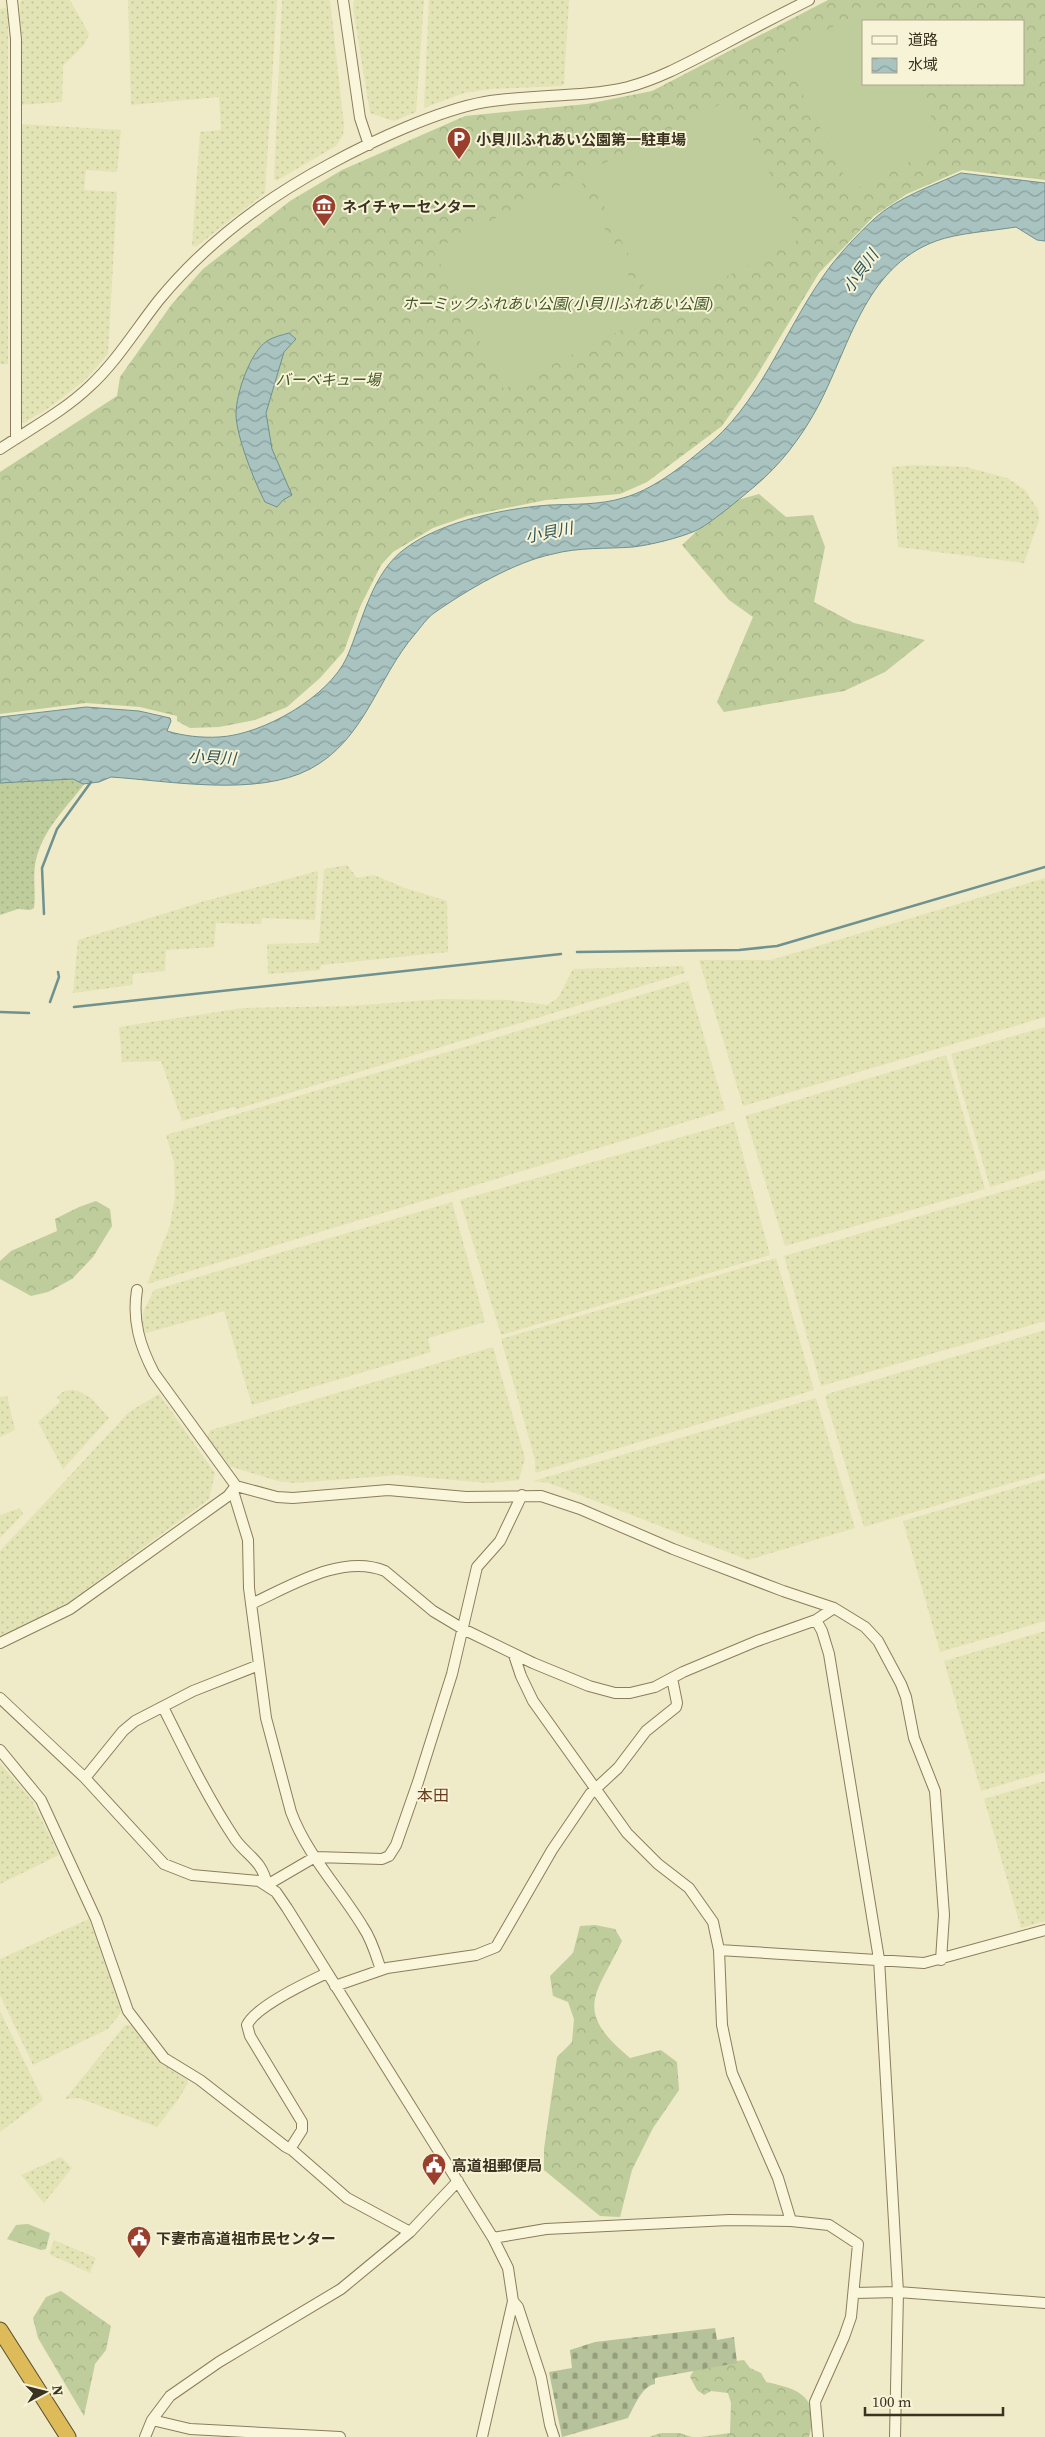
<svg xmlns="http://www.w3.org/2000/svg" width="1045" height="2437" font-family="'Source Serif 4','Noto Sans JP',serif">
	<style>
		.farmland { fill: url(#farmland-dots) }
		.grass { fill: url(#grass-dots) }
		.forest { fill: url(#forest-crowns); fill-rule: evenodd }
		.cemetery { fill: url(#cemetery-stones) }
		.pitch { fill: #becd9b }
		.water { fill: url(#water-waves); stroke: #6f918f }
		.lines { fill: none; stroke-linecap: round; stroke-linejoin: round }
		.stream { stroke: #6f918f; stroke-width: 2.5 }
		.minor-casing { stroke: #8b7d5c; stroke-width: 12 }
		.highway-casing { stroke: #594b30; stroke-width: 17 }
		.minor { stroke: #f9f6db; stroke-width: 10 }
		.highway { stroke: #ddbb59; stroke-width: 15 }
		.labels { text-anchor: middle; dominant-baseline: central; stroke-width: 4; stroke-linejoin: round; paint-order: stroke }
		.poi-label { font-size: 15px; font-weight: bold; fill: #3b3220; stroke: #f6f3d7; text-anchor: start }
		.park-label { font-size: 15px; font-style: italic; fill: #425727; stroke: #f6f3d7 }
		.water-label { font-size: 16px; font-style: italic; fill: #2f555b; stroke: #f6f3d7 }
		.neighbourhood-label { font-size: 16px; fill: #683c1f; stroke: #f6f3d7 }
	</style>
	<defs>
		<pattern id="farmland-dots" width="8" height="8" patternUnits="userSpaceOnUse" patternTransform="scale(1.25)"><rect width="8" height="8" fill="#e3e4b5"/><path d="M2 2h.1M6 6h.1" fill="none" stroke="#c4c49b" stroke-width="1.8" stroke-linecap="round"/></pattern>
		<pattern id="grass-dots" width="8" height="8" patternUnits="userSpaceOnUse" patternTransform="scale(1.25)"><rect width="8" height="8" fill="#becd9b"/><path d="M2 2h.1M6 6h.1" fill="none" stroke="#a4b085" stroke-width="1.8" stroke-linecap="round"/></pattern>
		<pattern id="forest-crowns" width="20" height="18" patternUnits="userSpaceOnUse" patternTransform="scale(1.25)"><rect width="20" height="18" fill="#becd9b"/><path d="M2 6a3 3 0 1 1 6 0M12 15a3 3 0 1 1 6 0" fill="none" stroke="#a4b085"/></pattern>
		<pattern id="cemetery-stones" width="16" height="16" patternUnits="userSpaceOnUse" patternTransform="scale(1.25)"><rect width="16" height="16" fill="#b6c29a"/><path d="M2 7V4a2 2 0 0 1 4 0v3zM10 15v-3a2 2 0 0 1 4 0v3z" fill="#959e7d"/></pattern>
		<pattern id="water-waves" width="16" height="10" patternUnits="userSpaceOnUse" patternTransform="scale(1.25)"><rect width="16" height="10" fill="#a8c3c0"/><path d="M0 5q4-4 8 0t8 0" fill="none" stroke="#8a9f9c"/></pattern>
	</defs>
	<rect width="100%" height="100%" fill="#efeac7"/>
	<path class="farmland" d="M 22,0 L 70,0 L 89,34 L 84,45 L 63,66 L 62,102 L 19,105 L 20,3 Z
		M 128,0 L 277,0 L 265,193 L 197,246 L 192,246 L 200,132 L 221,130 L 219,97 L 131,105 Z
		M 282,0 L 330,0 L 344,126 L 343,135 L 336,146 L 276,181 L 274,179 Z
		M 354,0 L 424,0 L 416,112 L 394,121 L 370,113 L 353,8 Z
		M 429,0 L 569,0 L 564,84 L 561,86 L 492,89 L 464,93 L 424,108 Z
		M 5,8 L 8,10 L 8,364 L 0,364 L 0,9 Z
		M 19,124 L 121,130 L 117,172 L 86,170 L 84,190 L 117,192 L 108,354 L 85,380 L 50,407 L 24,423 L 20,419 Z
		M 914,465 L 966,467 L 1007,478 L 1025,490 L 1038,510 L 1039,520 L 1024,563 L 898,547 L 892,467 Z
		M 347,865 L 357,878 L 374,875 L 405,888 L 447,901 L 448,952 L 321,965 L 320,970 L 268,974 L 267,944 L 319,943 L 324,869 Z
		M 318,871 L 315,920 L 262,918 L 261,924 L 216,923 L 214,947 L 166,950 L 165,971 L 133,974 L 132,985 L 73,993 L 78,940 L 205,901 Z
		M 1045,878 L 1045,1017 L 743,1106 L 699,960 L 771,960 Z
		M 683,966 L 685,973 L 237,1109 L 234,1107 L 182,1121 L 161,1061 L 122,1062 L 119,1027 L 243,1008 L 350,1006 L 442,999 L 509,1000 L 547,1005 L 558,998 L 573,969 Z
		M 688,981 L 725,1110 L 147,1284 L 170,1225 L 175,1196 L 174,1162 L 166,1135 Z
		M 1045,1027 L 1045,1170 L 990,1187 L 951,1054 Z
		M 946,1055 L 985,1189 L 785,1246 L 745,1116 Z
		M 734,1122 L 770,1255 L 501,1335 L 460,1200 Z
		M 1045,1179 L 1045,1321 L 821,1386 L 784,1256 Z
		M 452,1202 L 485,1322 L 428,1338 L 431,1352 L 252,1405 L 224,1311 L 143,1334 L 142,1321 L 144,1310 L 154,1290 Z
		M 776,1258 L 814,1390 L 535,1473 L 535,1460 L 501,1339 Z
		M 1045,1330 L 1045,1473 L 864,1527 L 825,1397 L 827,1394 Z
		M 493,1347 L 525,1458 L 519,1480 L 487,1483 L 398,1475 L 294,1483 L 278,1481 L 229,1466 L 207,1436 L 211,1430 Z
		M 72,1390 L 78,1391 L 91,1398 L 109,1418 L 63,1469 L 38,1422 L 60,1402 L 57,1397 L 64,1391 Z
		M 159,1394 L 215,1473 L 209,1499 L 61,1608 L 0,1636 L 0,1551 L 129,1412 Z
		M 7,1396 L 15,1430 L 0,1437 L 0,1397 Z
		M 816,1398 L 855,1528 L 748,1560 L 549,1483 L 533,1481 Z
		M 1045,1479 L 1045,1621 L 940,1652 L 903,1521 Z
		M 20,1508 L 23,1514 L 0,1538 L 0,1515 Z
		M 1045,1631 L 1045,1772 L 981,1791 L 944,1661 Z
		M 0,1763 L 32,1801 L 59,1855 L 0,1884 Z
		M 1045,1781 L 1045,1921 L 1021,1928 L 984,1799 Z
		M 89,1919 L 122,2011 L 108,2029 L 33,2065 L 0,1995 L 0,1959 Z
		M 0,2011 L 43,2100 L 0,2132 Z
		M 125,2025 L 133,2025 L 160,2062 L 187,2079 L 188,2083 L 178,2100 L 157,2127 L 79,2098 L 65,2099 Z
		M 61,2157 L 72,2168 L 44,2203 L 21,2175 Z
		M 54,2240 L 96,2258 L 90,2273 L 49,2254 Z"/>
	<path class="grass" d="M 80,777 L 85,783 C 66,809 41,830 35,865 C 33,879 36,893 34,908 L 30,910 L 18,909 L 0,915 L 0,778 Z"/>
	<path class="forest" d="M 828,0 L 1045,0 L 1045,180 L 962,170 L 907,194 L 874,216 L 819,273 L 756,377 L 722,426 L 647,482 L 620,494 L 546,500 L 467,516 L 433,528 L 393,552 L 381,565 L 360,607 L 344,651 L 320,678 L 287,707 L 255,720 L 219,727 L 190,728 L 177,721 L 177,716 L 140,707 L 86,703 L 0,714 L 0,472 L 117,396 L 120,377 L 172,304 L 203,269 L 290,201 L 342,170 L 465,116 L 587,104 L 652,91 ZM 864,21 L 1024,21 L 1024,84 L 864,84 Z
		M 759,494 L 786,517 L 813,515 L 825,547 L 814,602 L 854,623 L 925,640 L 885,672 L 844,691 L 724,712 L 717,702 L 753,617 L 729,600 L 682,545 L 727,503 Z
		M 96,1201 L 110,1209 L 112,1226 L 93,1257 L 72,1279 L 48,1292 L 31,1296 L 0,1279 L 0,1261 L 11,1251 L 57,1231 L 55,1219 L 79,1207 Z
		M 595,1925 L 615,1929 L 622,1941 C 595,1997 573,2010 630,2058 L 661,2050 L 677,2062 L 679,2090 L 653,2128 L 632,2170 L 620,2217 L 600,2216 L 544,2170 L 544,2149 L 557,2057 L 572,2042 L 574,2019 L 568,2002 L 553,1996 L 550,1976 L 573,1953 L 580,1926 Z
		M 28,2224 L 50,2233 L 46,2249 L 41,2250 L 7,2239 L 16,2225 Z
		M 61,2291 L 111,2326 L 106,2350 L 95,2364 L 84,2416 L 38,2338 L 33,2318 L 46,2297 Z
		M 744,2360 L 750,2368 L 761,2373 L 766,2382 C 800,2389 820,2397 809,2437 L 701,2437 L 730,2433 L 731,2403 L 728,2393 L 711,2391 L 704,2395 L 697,2390 L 690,2377 L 696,2366 Z
		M 661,2433 L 679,2433 L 692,2437 L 649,2437 Z"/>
	<path class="cemetery" d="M 715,2328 L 717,2340 L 734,2337 L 737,2363 L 655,2378 L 655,2384 C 642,2386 634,2407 628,2418 L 562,2437 L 549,2372 L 572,2368 L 570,2350 L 595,2342 Z"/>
	<path class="pitch" d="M 875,5 L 883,21 L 864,21 L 864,84 L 915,84 L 945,144 L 852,191 L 782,53 Z
		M 732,98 L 802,238 L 657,312 L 587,172 Z
		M 578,176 L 649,316 L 504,389 L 433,250 Z"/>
	<path class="water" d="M 961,173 L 1045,183 L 1045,241 L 1037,240 L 1016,227 C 992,231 957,233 936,241 C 863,268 849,350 816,410 C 800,439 780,465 755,486 C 742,497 709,525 695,531 C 679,538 650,545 633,547 C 606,549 579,547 553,554 C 514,562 467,590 434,613 C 427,618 421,627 415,634 C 377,678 365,740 310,769 C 257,797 170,781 111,777 L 99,782 L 83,784 L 73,779 L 0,783 L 0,717 L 86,707 L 139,711 L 170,718 L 171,721 L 167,731 C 184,736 201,738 219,737 C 262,735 329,697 347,657 C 363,620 372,572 406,548 C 442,521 507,508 550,505 C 574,504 600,505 623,498 C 652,490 680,468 703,449 C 759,406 782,335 822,278 C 836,257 855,237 874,219 C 898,197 932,186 961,173 Z
		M 289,333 L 296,339 L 284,352 L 266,413 L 272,449 L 292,495 L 283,500 L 277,507 L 265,502 C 255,483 236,436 236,414 C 236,394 250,352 267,341 C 273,337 282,335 289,333 Z"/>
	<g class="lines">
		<path class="stream" d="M 44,914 L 42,868 L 57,829 L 91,782
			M 577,952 L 739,950 L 777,946 L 1045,867
			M 50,1002 L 59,977 L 58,972
			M 74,1007 L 561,954
			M 0,1012 L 29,1013"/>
		<defs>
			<path id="minor" d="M 12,0 L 16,39 L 16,439
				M 343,0 L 360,118 L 369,145
				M 0,449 C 30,429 64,411 90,386 C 117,361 136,329 159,300 C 205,244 266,198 330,164 C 372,141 439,110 485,102 C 533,94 581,98 628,87 C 662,78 693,60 724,44 C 752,29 781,14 809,0
				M 137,1290 C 132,1321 140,1346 154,1373 L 236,1486 L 277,1497 L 293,1498 L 388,1490 L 466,1497 L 541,1496 L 580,1509 L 673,1549 L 783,1591 L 834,1608 L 865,1627 L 878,1641 L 901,1684 L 906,1697 L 914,1738 L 935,1791 L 944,1915 L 941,1960
				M 233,1491 L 248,1540 L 249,1588 L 266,1718 L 291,1812 C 307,1855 340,1889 363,1927 C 372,1940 376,1955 381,1970
				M 251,1604 C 289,1587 342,1553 385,1571 L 433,1611 L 463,1629 L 533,1663 L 589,1686 L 615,1693 L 630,1693 L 655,1687 L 683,1672 L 757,1641 L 816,1620 L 834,1608
				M 816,1620 L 822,1631 L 829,1654 L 879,1959 L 898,2292 L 895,2437
				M 0,1643 L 70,1609 L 228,1496 L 235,1487
				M 514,1655 L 521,1676 L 533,1701 L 627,1833 L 658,1864 L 689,1888 L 713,1922 L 719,1950 L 722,2025 L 732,2073 L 778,2178 L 791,2221
				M 0,1698 L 85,1778 L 164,1864 L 192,1875 L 259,1881 L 276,1892 L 287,1908 L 493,2238 L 508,2268 L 513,2301 L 482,2437
				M 163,1707 C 185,1751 207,1797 235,1839 C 248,1857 262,1860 267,1885 L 315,1857 L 382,1859 L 389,1856 L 396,1845 L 418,1782 L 452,1674 L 477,1567 L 500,1541 L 522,1495
				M 0,1750 L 41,1800 L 96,1919 L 128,2011 L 164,2058 L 200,2080 L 286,2147 L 292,2150 L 347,2198 L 410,2232
				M 85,1778 L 123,1731 L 135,1721 L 193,1691 L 259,1665
				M 719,1950 L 924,1963 L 1045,1930
				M 335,1986 L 387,1968 L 476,1955 L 496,1947 L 552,1850 L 590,1794 L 618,1768 L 646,1731 L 676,1707 L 677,1703 L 672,1678
				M 290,2149 L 302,2130 L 302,2122 L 250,2036 L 247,2025 C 256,2006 308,1982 327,1973
				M 493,2238 L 546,2229 L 729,2220 L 791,2221 L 829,2225 L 858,2244 L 851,2317 L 844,2337 L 815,2402 L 818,2437
				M 854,2293 L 898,2292 L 1045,2303
				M 513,2301 L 518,2307 L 541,2377 L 550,2425 L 554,2437
				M 152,2420 L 190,2429 L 340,2437
				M 145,2437 L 152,2420 L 170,2396 L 219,2362 L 341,2289 L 410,2232 L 458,2181"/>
			<path id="highway" d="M 0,2330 L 68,2437"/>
		</defs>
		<use href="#minor" class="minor-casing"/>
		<use href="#highway" class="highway-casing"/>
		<use href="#minor" class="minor"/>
		<use href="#highway" class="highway"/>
	</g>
	<defs>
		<symbol id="parking-pin" viewBox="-11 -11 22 30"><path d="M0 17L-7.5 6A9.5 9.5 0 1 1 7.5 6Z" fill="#9a3f2c" stroke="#f6f3d7"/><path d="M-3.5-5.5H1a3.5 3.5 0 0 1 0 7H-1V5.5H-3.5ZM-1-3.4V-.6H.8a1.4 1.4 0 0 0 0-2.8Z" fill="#fff"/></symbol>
		<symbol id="museum-pin" viewBox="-11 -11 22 30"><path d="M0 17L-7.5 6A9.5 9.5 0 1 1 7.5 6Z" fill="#9a3f2c" stroke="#f6f3d7"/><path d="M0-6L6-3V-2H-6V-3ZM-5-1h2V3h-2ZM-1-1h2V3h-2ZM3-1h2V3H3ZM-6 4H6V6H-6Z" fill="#fff"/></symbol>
		<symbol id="civic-pin" viewBox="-11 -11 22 30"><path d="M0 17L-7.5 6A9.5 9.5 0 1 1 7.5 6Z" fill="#9a3f2c" stroke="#f6f3d7"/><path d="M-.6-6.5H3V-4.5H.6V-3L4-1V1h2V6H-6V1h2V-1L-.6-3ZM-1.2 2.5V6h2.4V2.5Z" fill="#fff"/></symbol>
	</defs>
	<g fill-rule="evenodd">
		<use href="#parking-pin" x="445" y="125" width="28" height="38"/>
		<use href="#museum-pin" x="310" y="192" width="28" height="38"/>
		<use href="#civic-pin" x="420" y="2151" width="28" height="38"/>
		<use href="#civic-pin" x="125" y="2224" width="28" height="38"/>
	</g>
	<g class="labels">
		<g class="poi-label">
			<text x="476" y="139">小貝川ふれあい公園第一駐車場</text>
			<text x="342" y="206">ネイチャーセンター</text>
			<text x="452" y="2165">高道祖郵便局</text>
			<text x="156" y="2238">下妻市高道祖市民センター</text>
		</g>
		<g class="park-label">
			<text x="558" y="303">ホーミックふれあい公園(小貝川ふれあい公園)</text>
			<text x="328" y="379">バーベキュー場</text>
		</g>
		<g class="water-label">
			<text transform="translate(860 271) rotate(-54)">小貝川</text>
			<text transform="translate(549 532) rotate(-11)">小貝川</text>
			<text transform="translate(212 757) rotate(3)">小貝川</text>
		</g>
		<g class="neighbourhood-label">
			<text x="433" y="1795">本田</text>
		</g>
	</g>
	<rect x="862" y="20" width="162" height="65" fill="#f6f3d7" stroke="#aba68e"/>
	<rect x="872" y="36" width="25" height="8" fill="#f9f6db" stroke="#aba68e"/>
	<text x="908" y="45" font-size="15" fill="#3b3220">道路</text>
	<rect x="872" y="58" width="25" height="15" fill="url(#water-waves)" stroke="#aba68e"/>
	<text x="908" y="70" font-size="15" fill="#3b3220">水域</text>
	<g transform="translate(45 2392) rotate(83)" stroke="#f6f3d7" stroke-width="4" paint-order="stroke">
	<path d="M0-4L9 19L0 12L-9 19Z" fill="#3b3220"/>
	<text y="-8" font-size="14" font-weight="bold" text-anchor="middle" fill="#3b3220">N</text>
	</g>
	<path d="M865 2407v8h138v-8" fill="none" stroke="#3b3220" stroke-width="2.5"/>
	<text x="872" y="2407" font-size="15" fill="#3b3220" stroke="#f6f3d7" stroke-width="4" paint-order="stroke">100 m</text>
</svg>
